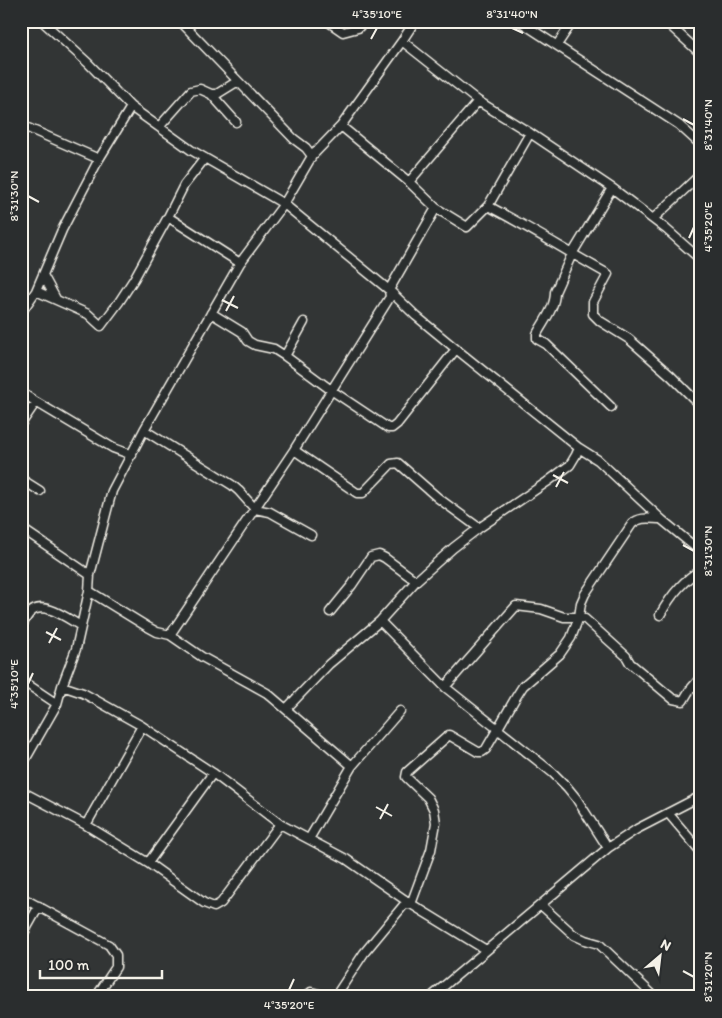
<svg xmlns="http://www.w3.org/2000/svg" width="722" height="1018" font-family="Itim,sans-serif">
	<style>
		.lines { fill: none; stroke-linecap: round; stroke-linejoin: round }
		.street-casing { stroke: #f4f1e8; stroke-width: 11 }
		.street { stroke: #2a2d2e; stroke-width: 8 }
		.ticks { fill: none; stroke: #f4f1e8; stroke-width: 2 }
		.neatline { fill: none; stroke: #f4f1e8; stroke-width: 2 }
		.ticks-label { font-size: 12px; text-anchor: middle; fill: #f4f1e8 }
	</style>
	<rect width="100%" height="100%" fill="#323535"/>
	<filter id="ink" filterUnits="userSpaceOnUse"><feTurbulence type="fractalNoise" baseFrequency=".02" numOctaves="2"/><feDisplacementMap in="SourceGraphic" scale="10" xChannelSelector="R" yChannelSelector="G"/><feConvolveMatrix kernelMatrix="1 2 1 2 8 2 1 2 1" color-interpolation-filters="sRGB"/></filter>
	<g filter="url(#ink)">
		<g class="lines">
			<defs>
				<path id="street" d="M 42,21 L 88,63 L 131,107 L 191,150 L 284,204 L 389,290 L 416,316 L 456,349 L 579,448 L 598,460 L 661,519 L 701,552
					M 180,21 L 294,139 L 306,148 L 312,156
					M 327,21 L 343,32 L 358,28 L 365,21
					M 519,21 L 679,125 L 701,145
					M 665,21 L 701,54
					M 402,41 L 478,101 L 530,133 L 612,188 L 666,229 L 701,260
					M 557,45 L 573,21
					M 211,94 L 236,122
					M 21,125 L 99,159
					M 341,126 L 409,182 L 436,208 L 467,227 L 488,206 L 530,133
					M 159,127 L 191,91 L 200,89 L 211,94 L 217,94 L 238,81
					M 409,182 L 478,101
					M 488,206 C 529,227 568,252 608,274 L 593,302 L 593,314 L 600,321 L 629,339 L 671,376 L 697,402 L 701,404
					M 168,217 L 240,263
					M 653,219 L 701,174
					M 43,275 L 56,299
					M 36,291 L 88,314 L 101,326 L 119,302 L 134,279 L 168,217 L 184,185 L 205,158
					M 21,313 L 36,291 L 62,230 L 99,159 L 131,107
					M 211,313 L 242,332 L 248,341 L 255,345 L 274,349 L 285,356 L 331,390 L 388,428 L 392,428 L 397,424 L 456,349
					M 285,356 L 304,322
					M 21,392 L 36,402 L 113,448 L 132,455
					M 611,407 L 546,344 L 537,339 L 537,334 C 544,321 555,308 555,292 L 572,254 L 612,188
					M 21,424 L 36,402
					M 144,430 L 232,485 L 239,491 L 255,509 L 270,512 L 277,516 L 311,535
					M 294,450 L 357,493 L 363,493 L 391,464 L 398,463 L 438,498 L 479,528
					M 21,479 L 40,491
					M 21,528 L 90,575
					M 89,591 L 146,626 L 157,632 L 170,635 L 202,657 L 267,693 L 352,766
					M 330,612 L 352,585 L 371,557 L 379,555 L 385,558 L 416,581
					M 660,615 C 670,597 682,580 701,570
					M 380,621 L 445,687 L 553,773 L 567,787 L 576,798 L 608,848
					M 21,627 C 24,622 26,617 30,613 C 42,599 68,619 81,626
					M 170,635 L 294,450 L 390,297 L 389,290 L 436,208
					M 21,680 L 57,704
					M 62,686 L 83,693 L 142,726 L 213,773 L 280,824 L 346,859 L 411,904 L 486,950
					M 445,687 L 516,606 L 541,609 L 564,617 L 579,617 L 585,619 L 626,656 L 630,663 L 673,699 L 683,701 L 689,691 L 701,677
					M 286,709 L 329,664 L 380,621 L 416,581 L 453,548 L 479,528 L 547,482 L 570,465 L 576,455 L 579,448
					M 21,767 L 57,704 L 62,686 L 76,649 L 89,591 L 90,575 L 112,491 L 144,430 L 240,263 L 284,204 L 312,156 L 341,126 L 402,41 L 415,21
					M 21,791 L 86,825 L 148,863 L 204,903 L 214,907 L 221,903 L 280,824
					M 668,813 L 701,852
					M 86,825 L 142,726
					M 309,839 L 352,766 L 400,711
					M 148,863 L 213,773
					M 21,897 L 109,945 L 116,955 L 116,967 L 96,997
					M 541,905 L 574,935 L 585,940 L 599,944 L 655,997
					M 21,938 L 39,906
					M 307,997 L 311,992 L 331,997
					M 335,997 L 364,953 L 403,906 L 406,904 L 411,904 L 431,850 L 436,823 L 434,810 L 428,798 L 406,777 L 407,772 L 449,735 L 478,752 L 482,752 L 486,749 L 516,697 L 523,686 L 560,654 L 571,638 L 579,617 L 581,603 L 585,594 L 632,524 C 640,516 651,519 661,519
					M 431,997 L 608,848 L 637,829 L 701,796"/>
			</defs>
			<use href="#street" class="street-casing"/>
			<use href="#street" class="street"/>
		</g>
	</g>
	<path class="ticks" d="M 512,28 L 523,33M 371,39 L 377,28M 683,119 L 694,125M 28,196 L 39,202M 689,238 L 694,227M 222,300 L 238,308M 226,311 L 234,296M 553,475 L 568,483M 556,487 L 564,472M 683,545 L 694,551M 46,632 L 61,640M 49,643 L 57,628M 28,684 L 33,673M 376,807 L 392,816M 380,819 L 388,804M 683,971 L 694,977M 289,990 L 294,979"/>
	<rect width="722" height="1018" fill="none" stroke="#2a2d2e" stroke-width="55"/>
	<g transform="translate(660 956) rotate(28)" stroke="#2a2d2e" stroke-width="4" paint-order="stroke">
	<path d="M0-4L9 19L0 12L-9 19Z" fill="#f4f1e8"/>
	<text y="-8" font-size="14" font-weight="bold" text-anchor="middle" fill="#f4f1e8">N</text>
	</g>
	<path d="M40 970v8h122v-8" fill="none" stroke="#f4f1e8" stroke-width="2.5"/>
	<text x="48" y="970" font-size="15" fill="#f4f1e8" stroke="#2a2d2e" stroke-width="4" paint-order="stroke">100 m</text>
	<rect x="28" y="28" width="666" height="962" class="neatline"/>
	<g class="ticks-label">
		<text x="377" y="18">4°35'10"E</text>
		<text x="512" y="18">8°31'40"N</text>
		<text transform="translate(708 125) rotate(-90)" y="4">8°31'40"N</text>
		<text transform="translate(14 196) rotate(-90)" y="4">8°31'30"N</text>
		<text transform="translate(708 227) rotate(-90)" y="4">4°35'20"E</text>
		<text transform="translate(708 551) rotate(-90)" y="4">8°31'30"N</text>
		<text transform="translate(14 684) rotate(-90)" y="4">4°35'10"E</text>
		<text transform="translate(708 977) rotate(-90)" y="4">8°31'20"N</text>
		<text x="289" y="1009">4°35'20"E</text>
	</g>
</svg>
